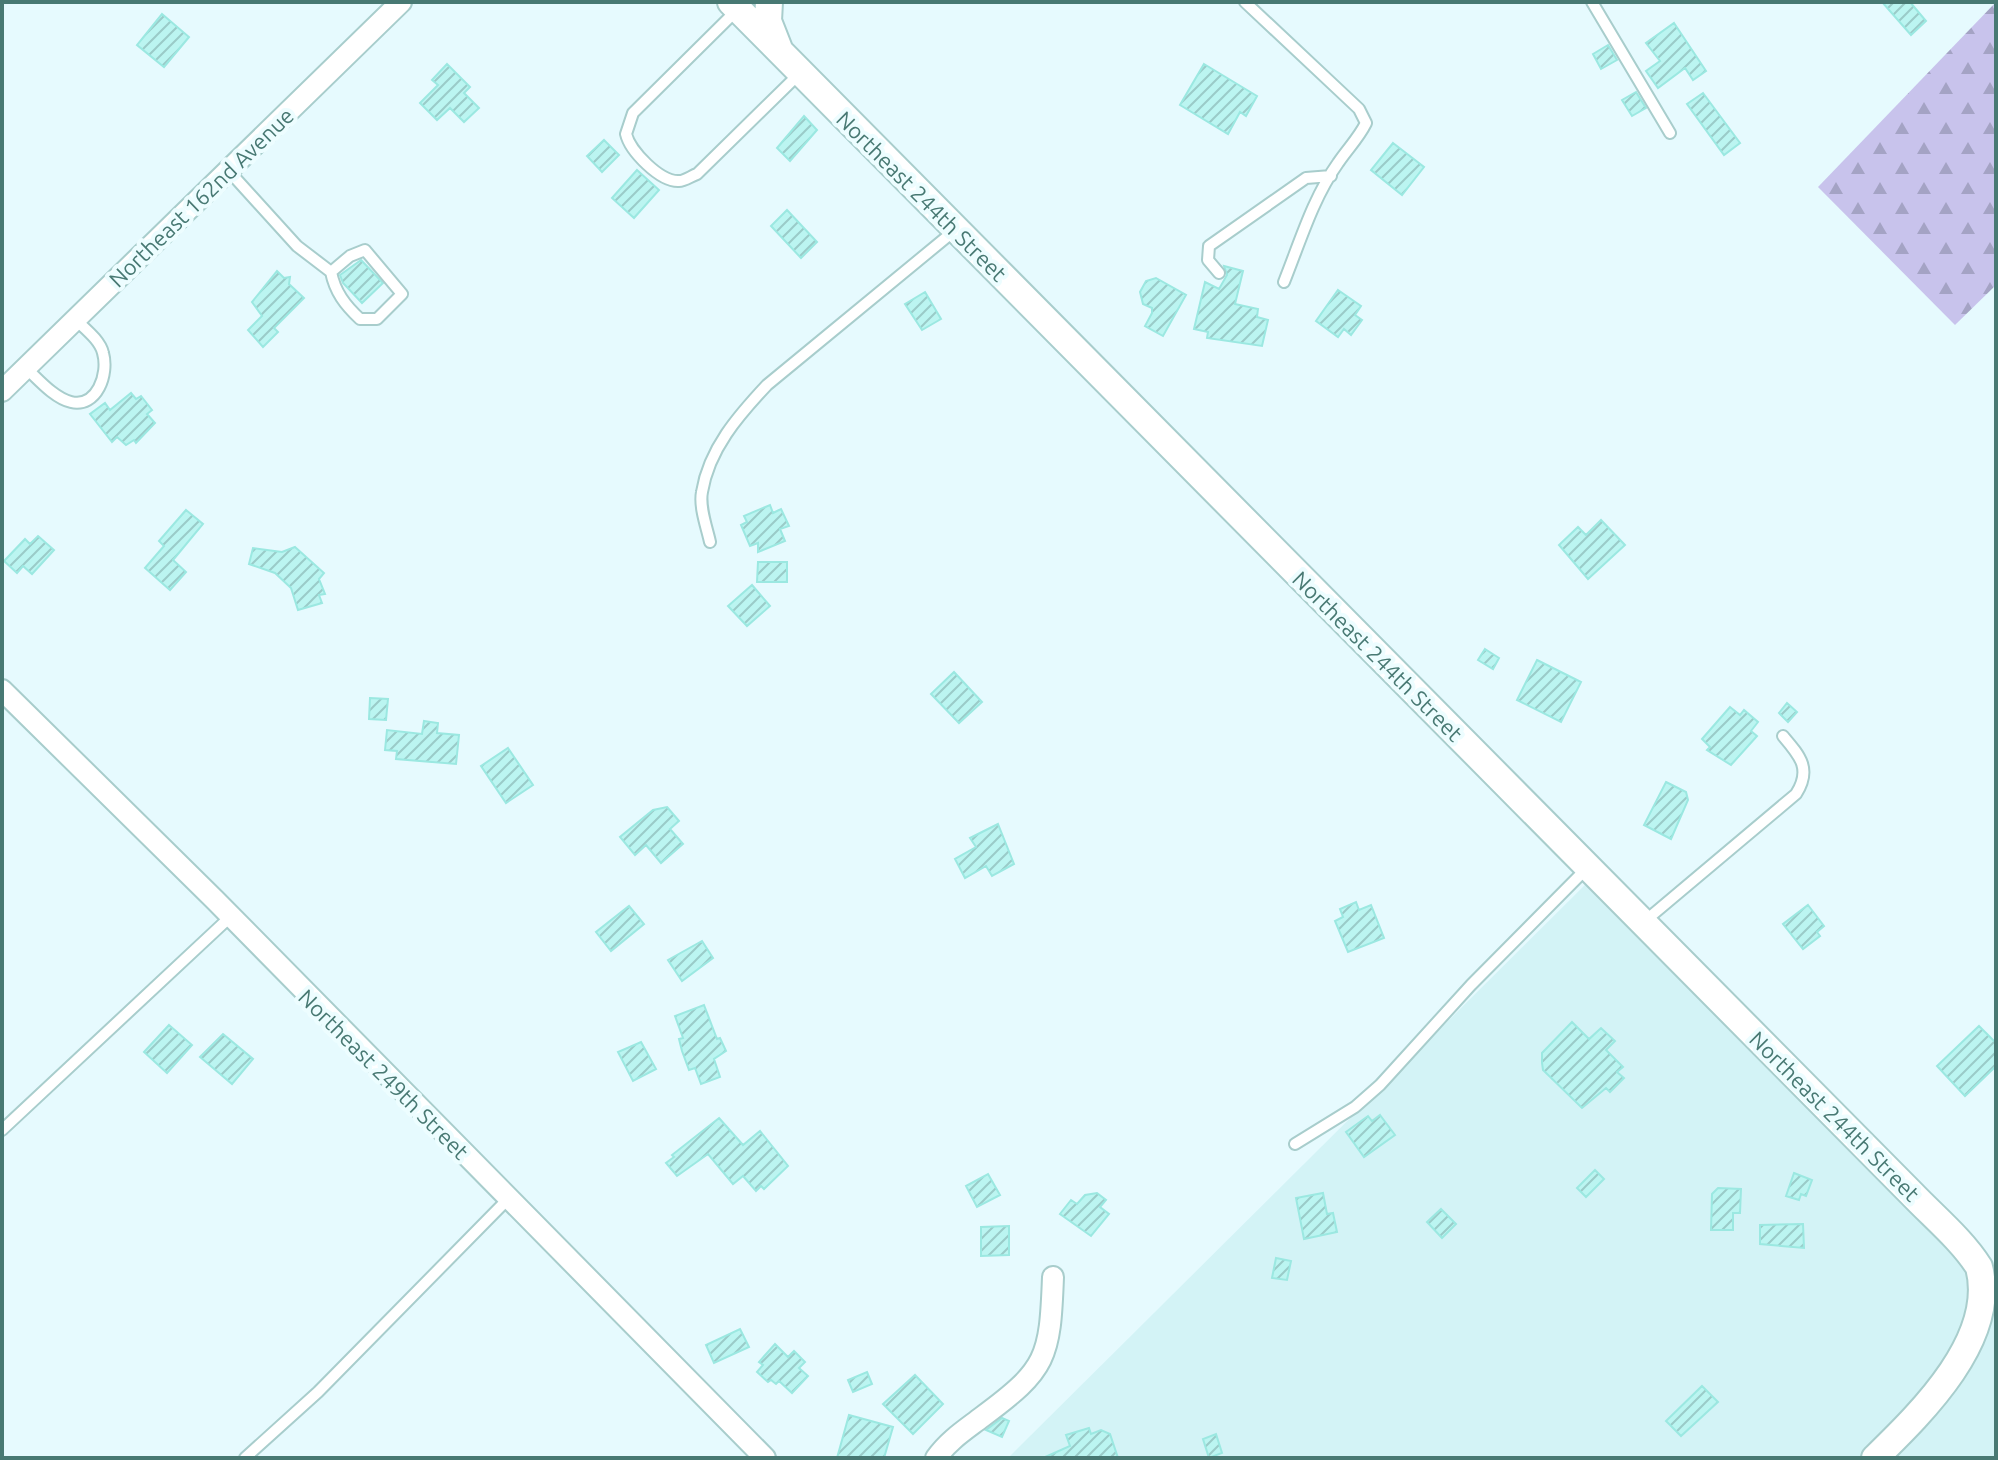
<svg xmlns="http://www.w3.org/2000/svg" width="1998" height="1460" font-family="Ubuntu,sans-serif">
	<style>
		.residential { fill: #d3f3f6 }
		.forest { fill: url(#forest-firs) }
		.building { fill: url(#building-hatch); stroke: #9be8e1; stroke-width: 2 }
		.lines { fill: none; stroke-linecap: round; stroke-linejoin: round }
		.service-casing { stroke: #a8cdcc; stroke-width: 14 }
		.minor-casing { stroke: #a8cdcc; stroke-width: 24 }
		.tertiary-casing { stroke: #a8cdcc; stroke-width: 30 }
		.service { stroke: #fff; stroke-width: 10 }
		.minor { stroke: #fff; stroke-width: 20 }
		.tertiary { stroke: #fff; stroke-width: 26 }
		.labels { text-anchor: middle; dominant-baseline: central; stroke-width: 8; stroke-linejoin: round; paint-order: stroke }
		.street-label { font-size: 22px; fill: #487973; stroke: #edfdff }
	</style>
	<defs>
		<pattern id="forest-firs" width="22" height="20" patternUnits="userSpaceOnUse" patternTransform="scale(2)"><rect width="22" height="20" fill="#c8c3ec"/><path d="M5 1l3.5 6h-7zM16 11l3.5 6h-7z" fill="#a4a3c4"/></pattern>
		<pattern id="building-hatch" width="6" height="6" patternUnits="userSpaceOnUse" patternTransform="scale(2)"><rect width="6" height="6" fill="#bbf5f1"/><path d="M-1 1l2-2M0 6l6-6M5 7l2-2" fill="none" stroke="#9acbc8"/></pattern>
	</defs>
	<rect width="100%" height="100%" fill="#e6fafe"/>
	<path class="residential" d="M 1603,867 L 1996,1264 L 1996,1458 L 1008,1458 Z"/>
	<path class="forest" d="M 1996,2 L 1996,285 L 1955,325 L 1818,187 Z"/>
	<path class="building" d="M 1882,2 L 1910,2 L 1926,21 L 1911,35 Z
		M 162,14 L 189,37 L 164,67 L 137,45 Z
		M 1674,23 L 1706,71 L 1693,80 L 1685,68 L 1658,88 L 1646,71 L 1660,61 L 1646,43 Z
		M 1608,45 L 1617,60 L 1601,69 L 1593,54 Z
		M 447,64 L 470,87 L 464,93 L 479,108 L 464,122 L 450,108 L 437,120 L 420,103 L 438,85 L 432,80 Z
		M 1204,64 L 1257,96 L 1246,116 L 1240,112 L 1228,134 L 1180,105 Z
		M 1636,92 L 1646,108 L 1632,116 L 1622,100 Z
		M 1703,93 L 1740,143 L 1724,155 L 1687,104 Z
		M 804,116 L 817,130 L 790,161 L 777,148 Z
		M 604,140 L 619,155 L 602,172 L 587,156 Z
		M 1393,143 L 1424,167 L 1402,195 L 1371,170 Z
		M 637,170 L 659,190 L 634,218 L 612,198 Z
		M 787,210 L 817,242 L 801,258 L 771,226 Z
		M 361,260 L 383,283 L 362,303 L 343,283 L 340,275 Z
		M 1224,266 L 1243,271 L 1235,304 L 1258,309 L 1257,317 L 1268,320 L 1262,346 L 1207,338 L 1208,332 L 1194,329 L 1205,282 L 1219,289 L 1227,275 Z
		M 277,271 L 284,278 L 290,277 L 289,284 L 304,298 L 274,328 L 278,332 L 263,347 L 248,330 L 262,316 L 252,302 Z
		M 1156,278 L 1186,295 L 1163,336 L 1145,326 L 1152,313 L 1152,308 L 1143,304 L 1140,292 L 1146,281 Z
		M 1338,290 L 1361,306 L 1355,315 L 1362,320 L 1351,335 L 1344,329 L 1338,337 L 1316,321 Z
		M 925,292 L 941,319 L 922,330 L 905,304 Z
		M 131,393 L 136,399 L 141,396 L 152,410 L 147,414 L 155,423 L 136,443 L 134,440 L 126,445 L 117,437 L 112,442 L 90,414 L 105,403 L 110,410 Z
		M 770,505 L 773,513 L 781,509 L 789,526 L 780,529 L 785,541 L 758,552 L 758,543 L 750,546 L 741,525 L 747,522 L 744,516 Z
		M 186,510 L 203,524 L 173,560 L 186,572 L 170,590 L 145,568 L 164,546 L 159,541 Z
		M 1601,520 L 1625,545 L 1588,579 L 1559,545 L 1578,527 L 1586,535 Z
		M 38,536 L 54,550 L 32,574 L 23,566 L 17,573 L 4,561 L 25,539 L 30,544 Z
		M 295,547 L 324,573 L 319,579 L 325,594 L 319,595 L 322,603 L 298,610 L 291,588 L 275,573 L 249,564 L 253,548 L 282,552 Z
		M 758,562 L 787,562 L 787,582 L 757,582 Z
		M 752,585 L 770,606 L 747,626 L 728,606 Z
		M 1485,649 L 1499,658 L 1493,669 L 1478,660 Z
		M 1537,660 L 1581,682 L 1561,722 L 1517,700 Z
		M 954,672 L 982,702 L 959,723 L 931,694 Z
		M 370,698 L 388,699 L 386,720 L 369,719 Z
		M 1787,703 L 1797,712 L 1788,722 L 1779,713 Z
		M 1730,707 L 1740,715 L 1744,710 L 1758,722 L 1751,731 L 1757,736 L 1731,765 L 1707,750 L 1710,747 L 1702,739 Z
		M 424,721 L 438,723 L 437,733 L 459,735 L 456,764 L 396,759 L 397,751 L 385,750 L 387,730 L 422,734 Z
		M 508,748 L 533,785 L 506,803 L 481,766 Z
		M 1666,782 L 1686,792 L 1688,800 L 1671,839 L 1644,825 Z
		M 667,807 L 679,821 L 670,829 L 683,844 L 661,863 L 646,845 L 635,855 L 620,837 L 653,810 Z
		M 998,824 L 1014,864 L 992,876 L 986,866 L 965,878 L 955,859 L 976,847 L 970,838 Z
		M 1356,902 L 1359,910 L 1371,905 L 1384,938 L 1348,952 L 1335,921 L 1343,917 L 1340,909 Z
		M 1808,905 L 1824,926 L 1817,932 L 1820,936 L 1803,949 L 1783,924 Z
		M 629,906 L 644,924 L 611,951 L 596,932 Z
		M 702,941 L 713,958 L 682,981 L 668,960 Z
		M 704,1005 L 717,1039 L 720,1038 L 726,1051 L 714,1059 L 720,1077 L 701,1084 L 695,1068 L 689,1070 L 682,1051 L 679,1039 L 683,1038 L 675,1016 Z
		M 1572,1022 L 1589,1039 L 1601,1028 L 1615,1041 L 1606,1050 L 1623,1067 L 1617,1072 L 1624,1078 L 1610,1092 L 1606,1088 L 1582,1108 L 1543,1070 L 1542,1063 L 1542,1053 Z
		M 169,1025 L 192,1045 L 167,1073 L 144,1052 Z
		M 1979,1026 L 1996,1043 L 1996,1066 L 1965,1096 L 1937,1066 Z
		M 223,1034 L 253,1059 L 232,1084 L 200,1057 Z
		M 641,1042 L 656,1069 L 633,1081 L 618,1052 Z
		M 1380,1115 L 1395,1135 L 1364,1157 L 1346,1132 L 1368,1116 L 1372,1121 Z
		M 719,1118 L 743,1145 L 760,1131 L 788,1166 L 764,1189 L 761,1186 L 756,1191 L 743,1176 L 733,1184 L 708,1154 L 677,1176 L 666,1163 L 674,1157 L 672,1155 Z
		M 1595,1170 L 1604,1179 L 1586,1197 L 1577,1188 Z
		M 1794,1173 L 1812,1180 L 1806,1196 L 1801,1194 L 1799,1200 L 1786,1196 Z
		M 988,1174 L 1000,1195 L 977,1207 L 966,1186 Z
		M 1718,1188 L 1741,1189 L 1740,1213 L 1733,1213 L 1733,1230 L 1711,1230 L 1712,1194 Z
		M 1097,1193 L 1106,1200 L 1100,1207 L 1109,1214 L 1091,1236 L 1060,1214 L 1071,1200 L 1077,1204 L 1085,1195 Z
		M 1323,1193 L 1327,1214 L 1333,1213 L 1337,1232 L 1304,1239 L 1296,1198 Z
		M 1441,1209 L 1456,1224 L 1442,1238 L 1427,1222 Z
		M 1803,1224 L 1804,1248 L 1760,1244 L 1760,1225 Z
		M 1009,1226 L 1009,1255 L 981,1256 L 981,1227 Z
		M 1276,1258 L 1291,1261 L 1287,1280 L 1272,1278 Z
		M 740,1329 L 749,1347 L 714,1363 L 706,1345 Z
		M 775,1344 L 788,1357 L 794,1351 L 805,1362 L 799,1368 L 808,1376 L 792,1393 L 779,1381 L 776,1384 L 771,1380 L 768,1382 L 757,1372 L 763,1365 L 759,1362 Z
		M 867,1372 L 872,1384 L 853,1392 L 848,1380 Z
		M 915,1375 L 943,1404 L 913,1434 L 883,1404 Z
		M 1702,1386 L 1718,1402 L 1681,1436 L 1666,1421 Z
		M 849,1415 L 893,1427 L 884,1458 L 837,1458 Z
		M 1002,1418 L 1009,1421 L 1002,1437 L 986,1430 Z
		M 1089,1428 L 1091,1434 L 1101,1430 L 1110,1434 L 1118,1458 L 1043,1458 L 1070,1446 L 1066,1435 Z
		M 1216,1434 L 1222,1453 L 1209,1458 L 1203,1439 Z"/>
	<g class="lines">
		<defs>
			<path id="service" d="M 1245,2 L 1359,109 L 1366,123 C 1358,139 1348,148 1338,163 C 1313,198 1300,242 1284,282
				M 1592,2 L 1670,133
				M 738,9 L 633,113 L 626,134 C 630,151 660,182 679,181 C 685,181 691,176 697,174 L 799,74
				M 228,170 L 297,246 L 331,272 C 335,292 345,305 360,319 L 377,319 L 402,294 L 365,250 L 350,256 L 331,272
				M 1219,273 L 1208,260 L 1209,246 L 1306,178 L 1331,176
				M 26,368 C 38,379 54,398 71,402 C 97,408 109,374 103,353 C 100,340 85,329 75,319
				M 710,542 C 707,528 699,507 702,492 C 709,449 738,416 767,385 L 954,231
				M 1645,921 L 1796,794 C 1812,769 1800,756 1783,736
				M 2,1130 L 229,918
				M 1295,1144 L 1355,1107 L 1380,1085 L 1471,985 L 1587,868
				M 245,1458 L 318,1392 L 508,1199"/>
			<path id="minor" d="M 2,391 L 401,2
				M 2,690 L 215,900 L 765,1458
				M 936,1458 C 949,1440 965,1430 982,1417 C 1047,1369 1050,1358 1053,1277"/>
			<path id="tertiary" d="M 731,2 L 1912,1194 C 1934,1217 1962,1240 1979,1267 C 1998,1339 1920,1414 1875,1458
				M 769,2 L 768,21 L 779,49"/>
		</defs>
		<use href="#service" class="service-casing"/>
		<use href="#minor" class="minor-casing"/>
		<use href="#tertiary" class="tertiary-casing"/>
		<use href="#service" class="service"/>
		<use href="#minor" class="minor"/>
		<use href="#tertiary" class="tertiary"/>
	</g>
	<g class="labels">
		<g class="street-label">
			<text transform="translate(922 196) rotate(45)">Northeast 244th Street</text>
			<text transform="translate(201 197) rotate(-44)">Northeast 162nd Avenue</text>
			<text transform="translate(1378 656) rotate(45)">Northeast 244th Street</text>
			<text transform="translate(384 1074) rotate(45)">Northeast 249th Street</text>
			<text transform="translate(1835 1116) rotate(45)">Northeast 244th Street</text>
		</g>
	</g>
	<rect width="1998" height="1460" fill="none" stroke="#487973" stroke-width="8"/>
</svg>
